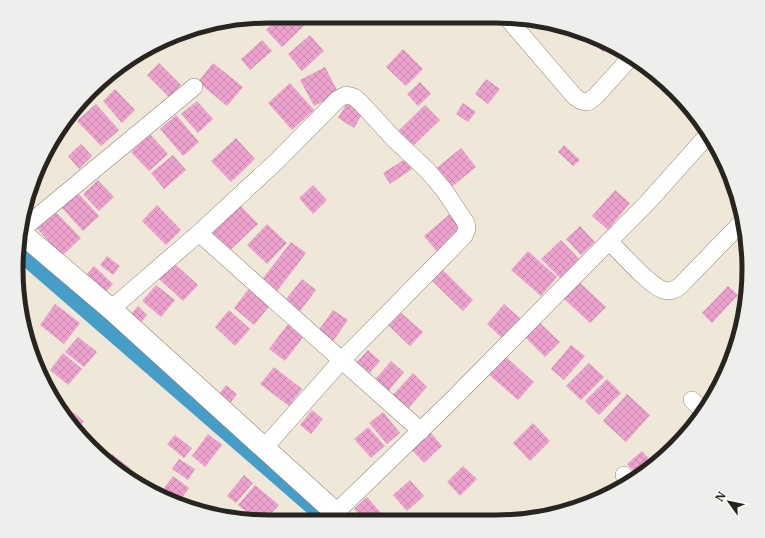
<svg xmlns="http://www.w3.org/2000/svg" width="765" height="538" font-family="Merriweather,serif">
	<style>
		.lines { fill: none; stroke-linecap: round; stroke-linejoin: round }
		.canal { stroke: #459dc8; stroke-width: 18 }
		.building { fill: url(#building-cross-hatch) }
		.minor-casing { stroke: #8c8578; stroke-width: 18 }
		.tertiary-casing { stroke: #8c8578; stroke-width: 22 }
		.minor { stroke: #fff; stroke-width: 17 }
		.tertiary { stroke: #fff; stroke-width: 21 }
		.rim { fill: none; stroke: #282520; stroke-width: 5 }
	</style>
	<defs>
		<pattern id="building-cross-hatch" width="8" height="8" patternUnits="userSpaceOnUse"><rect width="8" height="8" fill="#eda1cd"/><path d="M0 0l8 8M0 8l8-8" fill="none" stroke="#cb8ab0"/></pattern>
	</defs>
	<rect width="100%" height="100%" fill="#efe8d9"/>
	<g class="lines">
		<path class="canal" d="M 18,250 L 314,507 L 327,521"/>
	</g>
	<path class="building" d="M 280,16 L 307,17 L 310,20 L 282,47 L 266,30 Z
		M 221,22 L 212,31 L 205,24 Z
		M 310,35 L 324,51 L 302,71 L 288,54 Z
		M 593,39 L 610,45 L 603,52 L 591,40 Z
		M 262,40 L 272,51 L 250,70 L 241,59 Z
		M 403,49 L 423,69 L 406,86 L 386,67 Z
		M 159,63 L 181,85 L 169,97 L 147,75 Z
		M 213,63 L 243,87 L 227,106 L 198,82 Z
		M 325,67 L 339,94 L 314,106 L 300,80 Z
		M 486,79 L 500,89 L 488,104 L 475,94 Z
		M 420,82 L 431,94 L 418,106 L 407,94 Z
		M 290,83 L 314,110 L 292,130 L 268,103 Z
		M 115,89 L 135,110 L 122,123 L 103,101 Z
		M 197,101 L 213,119 L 198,133 L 181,114 Z
		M 348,101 L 364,111 L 354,128 L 338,118 Z
		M 463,103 L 476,112 L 468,122 L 456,114 Z
		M 96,104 L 119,130 L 101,146 L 77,121 Z
		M 425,105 L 440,120 L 412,147 L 397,132 Z
		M 176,115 L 199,142 L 183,156 L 160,129 Z
		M 150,134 L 168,154 L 149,171 L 131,152 Z
		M 236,138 L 255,159 L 231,182 L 211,161 Z
		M 81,144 L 92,156 L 79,169 L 68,156 Z
		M 564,145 L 580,160 L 573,166 L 558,152 Z
		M 461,148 L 476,167 L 449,189 L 433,171 Z
		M 173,155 L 186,170 L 164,189 L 151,173 Z
		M 405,159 L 412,169 L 390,184 L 383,173 Z
		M 98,180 L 114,197 L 99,211 L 83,194 Z
		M 313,185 L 327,200 L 313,214 L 299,198 Z
		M 615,190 L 630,203 L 608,230 L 592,216 Z
		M 78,193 L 99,216 L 83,231 L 62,208 Z
		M 237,202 L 258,224 L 227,253 L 206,231 Z
		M 157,205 L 181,230 L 166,245 L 142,221 Z
		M 53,209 L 81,238 L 62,256 L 35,226 Z
		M 450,214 L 464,232 L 438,253 L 424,236 Z
		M 267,224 L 287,243 L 267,264 L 247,245 Z
		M 580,226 L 595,242 L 581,255 L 566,239 Z
		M 561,240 L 580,260 L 561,279 L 541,259 Z
		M 291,242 L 306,253 L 275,294 L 260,282 Z
		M 528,251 L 557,277 L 541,296 L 511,270 Z
		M 107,256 L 120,266 L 113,275 L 100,265 Z
		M 174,263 L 198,285 L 183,301 L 159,279 Z
		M 94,266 L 113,284 L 100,298 L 81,281 Z
		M 441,268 L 473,300 L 463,311 L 430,279 Z
		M 302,279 L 316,290 L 297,315 L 283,303 Z
		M 578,281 L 606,307 L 590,323 L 563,298 Z
		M 156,285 L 175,300 L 161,317 L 142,301 Z
		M 728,286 L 738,295 L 712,323 L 702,313 Z
		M 250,287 L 271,304 L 254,325 L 234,308 Z
		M 55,304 L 80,323 L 64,344 L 40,325 Z
		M 504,304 L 521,319 L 503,339 L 487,324 Z
		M 138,306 L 147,315 L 140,324 L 130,315 Z
		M 229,310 L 250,329 L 235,346 L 215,327 Z
		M 333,310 L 348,320 L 331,344 L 316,334 Z
		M 400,312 L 423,332 L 410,346 L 388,325 Z
		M 539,322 L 560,342 L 545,357 L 524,336 Z
		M 288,324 L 304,336 L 285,361 L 269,349 Z
		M 78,337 L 97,352 L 84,367 L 65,352 Z
		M 571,345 L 585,356 L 564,380 L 551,369 Z
		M 368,350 L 380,361 L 368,375 L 356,363 Z
		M 63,353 L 82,369 L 68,385 L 50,370 Z
		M 505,356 L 534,382 L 518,400 L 488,374 Z
		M 391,361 L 404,372 L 386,394 L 373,382 Z
		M 589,363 L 604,377 L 581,400 L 566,386 Z
		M 274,367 L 302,389 L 289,406 L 260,384 Z
		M 413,373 L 427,387 L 406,411 L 391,397 Z
		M 607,379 L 621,393 L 599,415 L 585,401 Z
		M 44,381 L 59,393 L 54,399 L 43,382 Z
		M 226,385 L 237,394 L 225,410 L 214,401 Z
		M 627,394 L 650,415 L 626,442 L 603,421 Z
		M 65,406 L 84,421 L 76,431 L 62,410 Z
		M 312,410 L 323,419 L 311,434 L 300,425 Z
		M 383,412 L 400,433 L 387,444 L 369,423 Z
		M 533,423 L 550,441 L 530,461 L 513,443 Z
		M 368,427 L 385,446 L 371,458 L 354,439 Z
		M 430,432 L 442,446 L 424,463 L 411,449 Z
		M 208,434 L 222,445 L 205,467 L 192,456 Z
		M 175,435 L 192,448 L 184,458 L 167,444 Z
		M 642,451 L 655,465 L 638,476 L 627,464 Z
		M 112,454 L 130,468 L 127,473 L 109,459 Z
		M 179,459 L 195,469 L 188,480 L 172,469 Z
		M 463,466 L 477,479 L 460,496 L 447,482 Z
		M 244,475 L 253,483 L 236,503 L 227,496 Z
		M 173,476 L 189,488 L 179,502 L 162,491 Z
		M 410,480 L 424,496 L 407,511 L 393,495 Z
		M 255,485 L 279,505 L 264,521 L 258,521 L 238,505 Z
		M 151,487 L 167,499 L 157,496 L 149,489 Z
		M 367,497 L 383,515 L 377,521 L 365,521 L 354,509 Z"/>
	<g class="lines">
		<defs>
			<path id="minor" d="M 509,20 L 575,97 L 581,101 L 588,102 L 595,97 L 631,57
				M 20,231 L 194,87
				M 199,233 L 421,431
				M 609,241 C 620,252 649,285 663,290 C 669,292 675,290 680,286 L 740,224
				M 111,309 L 199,233 L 278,160 L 338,99 L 346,95 L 354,97 L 361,103 L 392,137 L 428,171 L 444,190 L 466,223 L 467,229 L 464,236 L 341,361 L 264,448
				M 692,400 L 701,409
				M 624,475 L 630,481
				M 327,521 L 449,403 L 649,201 L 706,137"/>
			<path id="tertiary" d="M 19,231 L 111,309 L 336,513 L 341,521"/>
		</defs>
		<use href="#minor" class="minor-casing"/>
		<use href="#tertiary" class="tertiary-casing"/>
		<use href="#minor" class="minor"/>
		<use href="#tertiary" class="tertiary"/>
	</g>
	<path d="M0 0H765V538H0ZM269 23H496A246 246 0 0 1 742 269V269A246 246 0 0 1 496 515H269A246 246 0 0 1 23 269V269A246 246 0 0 1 269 23Z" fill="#eeeeed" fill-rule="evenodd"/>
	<path class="rim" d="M269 23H496A246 246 0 0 1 742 269V269A246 246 0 0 1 496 515H269A246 246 0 0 1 23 269V269A246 246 0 0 1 269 23Z"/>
	<g transform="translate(729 502) rotate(303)" stroke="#ffffff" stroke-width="3" paint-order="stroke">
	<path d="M0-3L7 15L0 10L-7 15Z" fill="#282520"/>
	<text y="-6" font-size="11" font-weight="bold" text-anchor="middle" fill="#282520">N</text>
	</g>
</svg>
